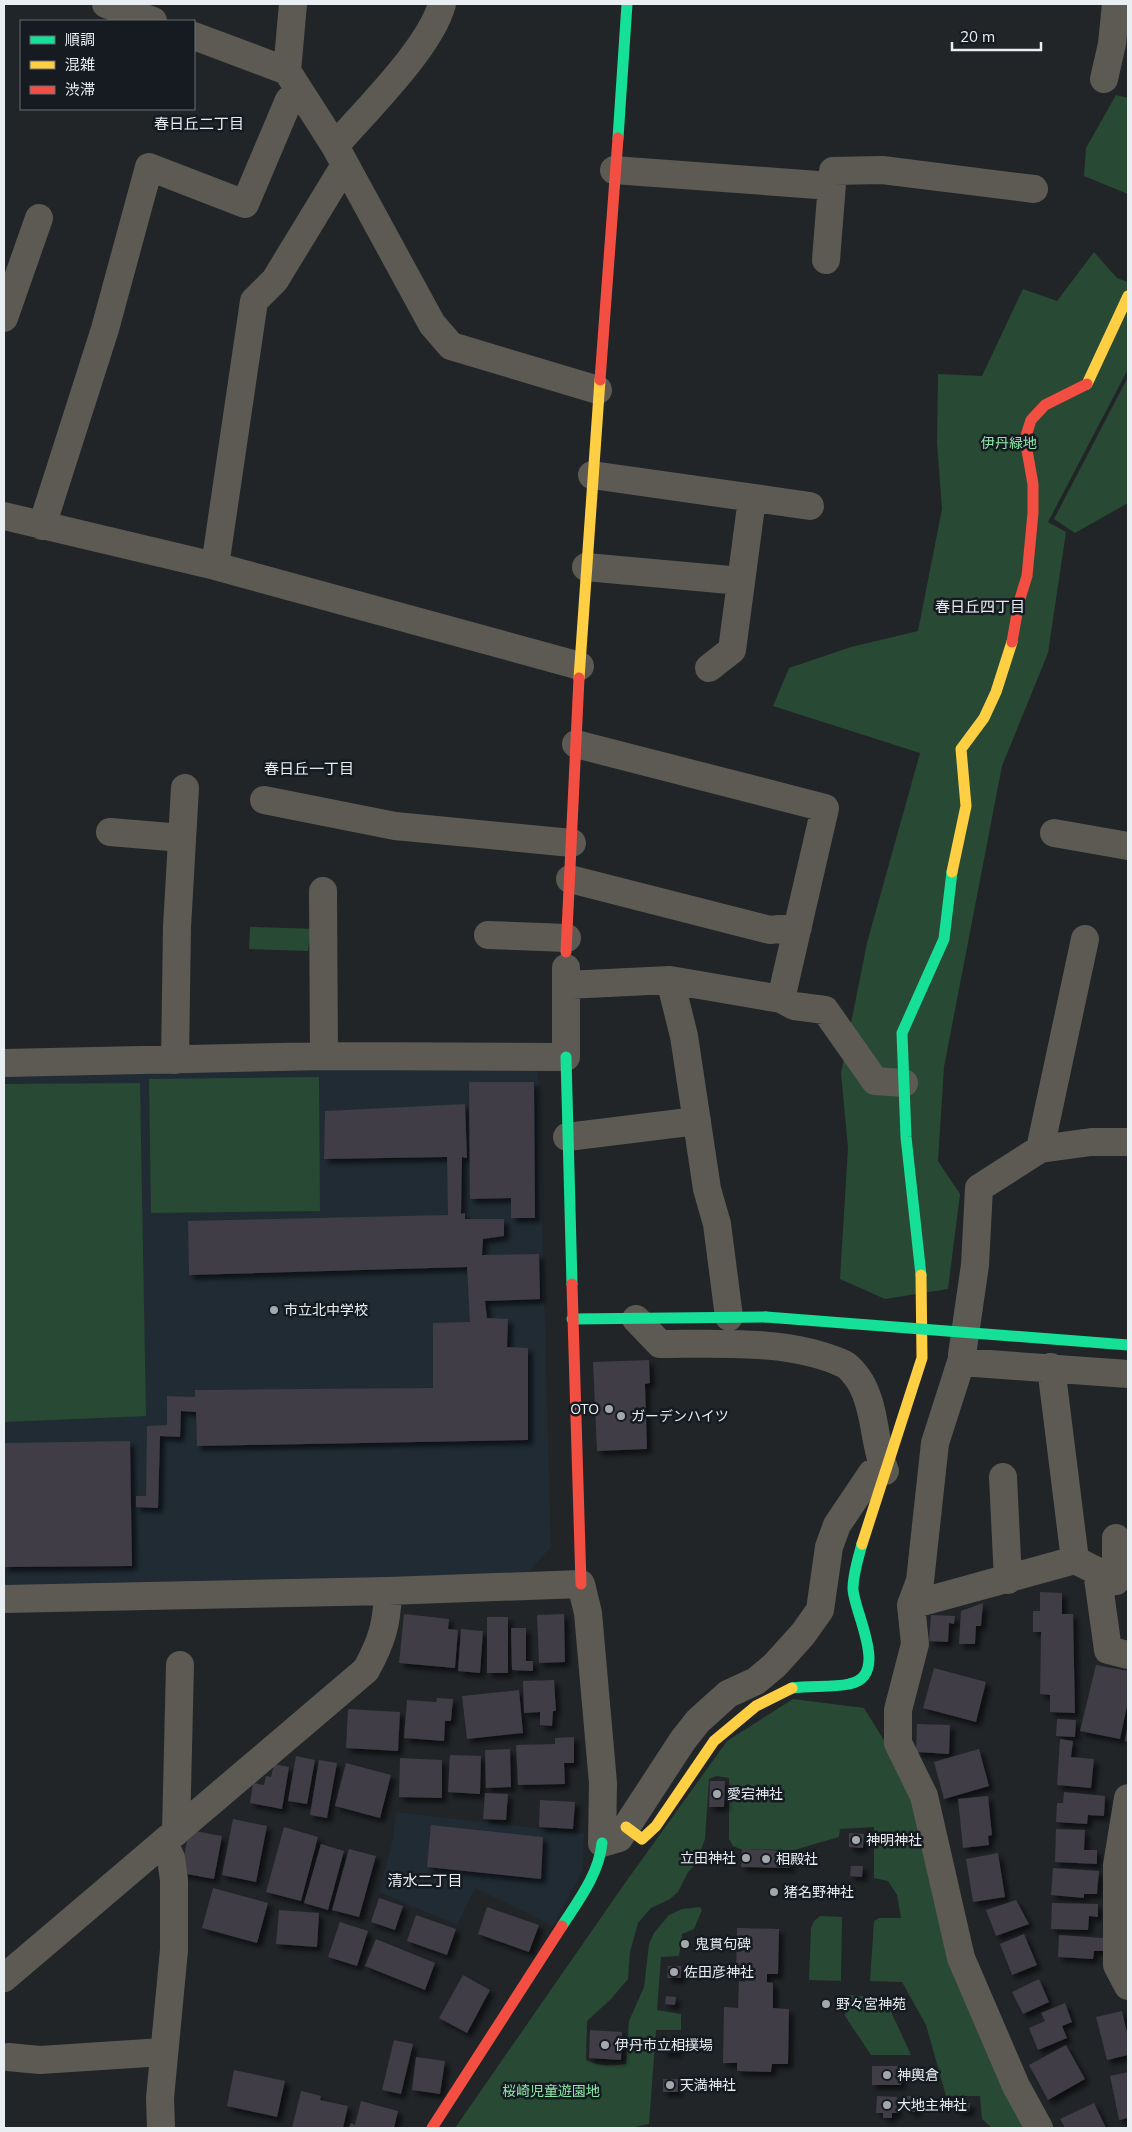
<svg xmlns="http://www.w3.org/2000/svg" width="1132" height="2132" font-family="Mulish,'Noto Sans JP',sans-serif">
	<style>
		.built { fill: #202b34 }
		.green { fill: #284933 }
		.building { fill: #3f3c47; filter: url(#shadow) }
		.lines { fill: none; stroke-linecap: round; stroke-linejoin: round }
		.street { stroke: #5d5a54; stroke-width: 28 }
		.fast { stroke: #16e098; stroke-width: 11 }
		.slow { stroke: #ffcf43; stroke-width: 11 }
		.jam { stroke: #f24e42; stroke-width: 11 }
		.fast-bridge { stroke: #16e098; stroke-width: 11 }
		.poi-dot { fill: #a3a8ab; stroke: #151b21; stroke-width: 2 }
		.labels { text-anchor: middle; dominant-baseline: central; stroke-width: 5; stroke-linejoin: round; paint-order: stroke }
		.park-label { font-size: 14px; fill: #8de7a7; stroke: #151b21 }
		.poi-label { font-size: 14px; fill: #e9eef2; stroke: #151b21; text-anchor: start }
		.neighbourhood-label { font-size: 15px; fill: #e9eef2; stroke: #151b21 }
	</style>
	<defs>
		<filter id="shadow"><feDropShadow dx="4.5" dy="4.5" stdDeviation="2.5" flood-color="#0009"/></filter>
	</defs>
	<rect width="100%" height="100%" fill="#212528"/>
	<path class="built" d="M 538,1067 L 551,1547 L 528,1573 L 4,1589 L 4,1074 Z
		M 396,1812 L 584,1834 L 583,1870 L 553,1926 L 475,1888 L 457,1925 L 379,1892 L 392,1842 Z"/>
	<path class="green" d="M 1116,95 L 1128,98 L 1128,194 L 1084,176 L 1086,148 Z
		M 1094,252 L 1117,278 L 1128,282 L 1128,369 L 1048,522 L 1066,532 L 1048,653 L 1002,766 L 944,1067 L 938,1161 L 960,1194 L 948,1289 L 885,1299 L 840,1279 L 848,1148 L 841,1073 L 867,943 L 920,753 L 773,706 L 789,668 L 851,647 L 918,631 L 942,509 L 937,443 L 938,374 L 982,376 L 1023,289 L 1057,301 Z
		M 1128,377 L 1128,503 L 1075,533 L 1054,519 Z
		M 250,927 L 319,929 L 319,943 L 309,943 L 308,951 L 249,949 Z
		M 319,1077 L 320,1211 L 151,1213 L 149,1079 Z
		M 140,1083 L 146,1416 L 4,1422 L 4,1084 Z
		M 793,1699 L 864,1708 L 890,1750 L 928,1835 L 1032,2128 L 992,2128 L 982,2119 L 980,2096 L 946,2096 L 926,2025 L 902,1982 L 870,1981 L 874,1921 L 879,1918 L 901,1918 L 897,1895 L 888,1881 L 874,1878 L 874,1827 L 840,1829 L 839,1837 L 794,1850 L 740,1849 L 733,1846 L 729,1839 L 729,1778 L 717,1776 L 709,1779 L 705,1839 L 696,1864 L 688,1872 L 678,1892 L 670,1899 L 651,1908 L 638,1923 L 630,1952 L 628,1979 L 611,1999 L 587,2021 L 586,2060 C 600,2067 611,2066 626,2064 L 629,2021 L 644,1987 L 649,1944 L 654,1933 L 669,1915 L 682,1909 L 700,1907 L 702,1910 L 694,1929 L 682,1934 L 679,1956 L 661,1957 L 657,2010 L 681,2014 L 681,2030 L 656,2030 L 649,2124 L 635,2127 L 608,2128 L 455,2128 L 625,1883 L 727,1741 Z
		M 820,1916 L 842,1917 L 841,1981 L 809,1980 L 811,1928 L 814,1921 Z
		M 846,1995 L 877,1997 L 887,2003 L 911,2055 L 871,2055 L 845,2016 Z"/>
	<path class="building" d="M 469,1082 L 534,1082 L 535,1218 L 511,1218 L 511,1198 L 470,1199 Z
		M 465,1104 L 467,1158 L 462,1157 L 461,1214 L 465,1213 L 465,1219 L 504,1219 L 504,1236 L 483,1239 L 482,1255 L 539,1254 L 540,1299 L 485,1301 L 487,1318 L 508,1319 L 507,1347 L 528,1348 L 528,1440 L 197,1446 L 196,1412 L 181,1411 L 180,1437 L 160,1436 L 158,1508 L 136,1507 L 136,1496 L 146,1496 L 147,1426 L 167,1425 L 167,1396 L 195,1397 L 195,1390 L 433,1388 L 433,1323 L 470,1322 L 467,1267 L 189,1275 L 188,1221 L 448,1215 L 447,1157 L 324,1159 L 325,1111 Z
		M 649,1360 L 650,1383 L 645,1384 L 647,1449 L 597,1451 L 593,1362 Z
		M 130,1441 L 132,1566 L 4,1567 L 4,1443 Z
		M 1040,1592 L 1062,1593 L 1062,1614 L 1073,1614 L 1075,1713 L 1050,1712 L 1050,1695 L 1040,1694 L 1041,1632 L 1033,1632 L 1033,1611 L 1040,1611 Z
		M 983,1603 L 981,1626 L 976,1626 L 975,1644 L 959,1644 L 961,1611 Z
		M 404,1614 L 449,1619 L 448,1629 L 458,1630 L 455,1668 L 399,1663 Z
		M 564,1614 L 565,1662 L 539,1663 L 537,1615 Z
		M 931,1615 L 955,1616 L 954,1624 L 949,1623 L 948,1642 L 929,1641 Z
		M 487,1617 L 508,1617 L 508,1673 L 487,1673 Z
		M 511,1628 L 526,1628 L 526,1661 L 533,1661 L 533,1671 L 512,1670 Z
		M 461,1629 L 483,1631 L 480,1673 L 458,1671 Z
		M 1096,1665 L 1128,1671 L 1128,1701 L 1120,1739 L 1080,1731 Z
		M 934,1668 L 986,1682 L 976,1722 L 923,1708 Z
		M 554,1680 L 556,1711 L 553,1711 L 552,1726 L 540,1725 L 540,1712 L 524,1713 L 523,1681 Z
		M 519,1690 L 523,1733 L 467,1739 L 462,1696 Z
		M 437,1698 L 453,1699 L 451,1721 L 445,1721 L 444,1741 L 404,1738 L 407,1700 L 436,1702 Z
		M 348,1709 L 400,1712 L 398,1751 L 346,1748 Z
		M 1057,1719 L 1076,1720 L 1075,1737 L 1056,1736 Z
		M 917,1724 L 950,1725 L 949,1754 L 916,1752 Z
		M 1127,1729 L 1128,1730 L 1128,1742 L 1125,1741 Z
		M 574,1737 L 574,1763 L 564,1763 L 565,1784 L 518,1785 L 516,1745 L 555,1744 L 555,1738 Z
		M 1060,1739 L 1073,1741 L 1071,1757 L 1094,1759 L 1091,1788 L 1057,1785 Z
		M 510,1749 L 511,1787 L 486,1788 L 485,1750 Z
		M 979,1749 L 989,1786 L 944,1799 L 934,1762 Z
		M 450,1755 L 481,1756 L 480,1794 L 448,1792 Z
		M 296,1756 L 315,1760 L 307,1804 L 288,1801 Z
		M 400,1758 L 442,1760 L 442,1798 L 399,1797 Z
		M 319,1760 L 337,1763 L 327,1818 L 310,1815 Z
		M 346,1763 L 391,1775 L 380,1818 L 335,1806 Z
		M 274,1764 L 289,1767 L 282,1809 L 250,1803 L 253,1783 L 264,1785 L 266,1776 L 271,1777 Z
		M 710,1781 L 725,1781 L 724,1807 L 709,1807 Z
		M 1064,1792 L 1105,1796 L 1104,1816 L 1088,1815 L 1087,1824 L 1056,1822 L 1057,1803 L 1063,1803 Z
		M 485,1793 L 508,1794 L 506,1820 L 483,1819 Z
		M 988,1796 L 992,1835 L 988,1836 L 989,1845 L 963,1848 L 958,1799 Z
		M 540,1800 L 575,1802 L 573,1829 L 539,1827 Z
		M 233,1819 L 267,1826 L 256,1882 L 222,1875 Z
		M 431,1825 L 543,1837 L 541,1879 L 427,1867 Z
		M 284,1827 L 318,1837 L 301,1901 L 266,1892 Z
		M 1056,1829 L 1085,1830 L 1084,1850 L 1097,1850 L 1097,1864 L 1055,1862 Z
		M 189,1830 L 222,1836 L 214,1879 L 181,1873 Z
		M 849,1833 L 864,1834 L 863,1848 L 849,1847 Z
		M 321,1844 L 344,1851 L 328,1910 L 304,1903 Z
		M 349,1849 L 376,1856 L 359,1917 L 332,1910 Z
		M 742,1849 L 791,1851 L 790,1868 L 741,1867 Z
		M 998,1853 L 1005,1897 L 973,1902 L 966,1859 Z
		M 851,1866 L 863,1866 L 862,1877 L 850,1876 Z
		M 1053,1868 L 1099,1871 L 1097,1894 L 1084,1894 L 1084,1898 L 1051,1895 Z
		M 213,1888 L 268,1903 L 257,1943 L 202,1928 Z
		M 379,1898 L 403,1906 L 395,1930 L 371,1922 Z
		M 1016,1900 L 1029,1924 L 996,1936 L 986,1910 Z
		M 1052,1903 L 1098,1904 L 1098,1917 L 1089,1916 L 1088,1930 L 1051,1929 Z
		M 487,1907 L 539,1925 L 529,1952 L 478,1934 Z
		M 279,1910 L 319,1913 L 317,1947 L 276,1944 Z
		M 416,1915 L 456,1929 L 447,1955 L 407,1941 Z
		M 340,1922 L 368,1931 L 357,1966 L 328,1957 Z
		M 737,1928 L 779,1929 L 778,1974 L 767,1974 L 767,1982 L 773,1983 L 773,2008 L 789,2009 L 788,2064 L 772,2064 L 771,2072 L 737,2071 L 737,2063 L 723,2063 L 724,2007 L 738,2008 L 739,1981 L 745,1982 L 745,1973 L 736,1973 Z
		M 1024,1934 L 1037,1965 L 1012,1975 L 1000,1944 Z
		M 1059,1935 L 1103,1938 L 1103,1951 L 1094,1951 L 1093,1959 L 1058,1957 Z
		M 376,1939 L 435,1963 L 425,1990 L 365,1966 Z
		M 668,1966 L 681,1966 L 681,1978 L 667,1978 Z
		M 463,1975 L 490,1990 L 467,2033 L 439,2018 Z
		M 1039,1979 L 1049,2002 L 1023,2014 L 1012,1992 Z
		M 666,1996 L 676,1997 L 675,2005 L 665,2004 Z
		M 1065,2003 L 1072,2022 L 1062,2026 L 1067,2038 L 1038,2050 L 1029,2028 L 1045,2021 L 1041,2013 Z
		M 1122,2011 L 1128,2037 L 1128,2055 L 1107,2060 L 1096,2017 Z
		M 590,2030 L 622,2032 L 621,2060 L 589,2058 Z
		M 394,2040 L 413,2044 L 401,2094 L 382,2090 Z
		M 664,2040 L 678,2041 L 677,2053 L 663,2052 Z
		M 1066,2045 L 1085,2079 L 1048,2100 L 1029,2065 Z
		M 416,2057 L 445,2061 L 440,2094 L 412,2090 Z
		M 872,2066 L 902,2066 L 901,2085 L 872,2085 Z
		M 234,2070 L 285,2081 L 277,2117 L 227,2106 Z
		M 1128,2072 L 1128,2118 L 1119,2120 L 1110,2076 Z
		M 663,2079 L 678,2079 L 678,2092 L 663,2092 Z
		M 301,2091 L 321,2096 L 320,2100 L 348,2106 L 343,2128 L 292,2128 Z
		M 877,2096 L 897,2097 L 897,2113 L 892,2113 L 892,2118 L 883,2118 L 883,2113 L 876,2113 Z
		M 906,2096 L 919,2096 L 919,2108 L 916,2107 L 916,2112 L 910,2112 L 910,2108 L 906,2108 Z
		M 361,2101 L 398,2111 L 394,2128 L 349,2128 L 351,2123 L 355,2125 Z
		M 957,2103 L 970,2103 L 969,2112 L 957,2111 Z
		M 1094,2103 L 1106,2128 L 1065,2128 L 1060,2119 Z"/>
	<g class="lines">
		<path class="street" d="M 106,4 L 153,21
			M 194,36 L 287,71 L 335,146 L 432,324 L 451,346 L 598,390
			M 287,71 L 293,4
			M 1104,79 L 1112,44 L 1116,4
			M 335,146 C 366,110 430,48 442,4
			M 614,170 L 831,186
			M 826,260 L 833,171 L 882,170 L 1034,189
			M 4,318 L 39,218
			M 592,475 L 810,506
			M 4,516 L 215,566 L 580,666
			M 42,526 L 105,329 L 149,167 L 245,204 L 289,100 L 300,92
			M 215,566 L 254,301 L 275,280 L 345,165
			M 586,567 L 741,581
			M 709,668 L 732,650 L 752,499
			M 264,800 L 395,826 L 572,843
			M 110,832 L 182,838
			M 1054,833 L 1128,846
			M 570,879 L 770,930 L 798,927
			M 323,891 L 324,1056
			M 488,935 L 567,938
			M 670,980 L 684,1036 L 707,1189 L 717,1224 L 729,1317
			M 566,985 L 670,980 L 781,999 L 825,808 L 576,744
			M 781,999 L 794,1006 L 825,1010 L 875,1081 L 904,1083
			M 175,1060 L 177,927 L 185,788
			M 4,1063 L 324,1056 L 566,1057 L 566,968
			M 567,1137 L 697,1121
			M 1040,1149 L 1085,939
			M 962,1355 L 975,1265 L 979,1188 L 1040,1149 L 1091,1142 L 1128,1142
			M 1051,1367 L 1075,1560
			M 1003,1477 L 1008,1580
			M 1099,1584 L 1116,1581 L 1116,1538
			M 4,1599 L 388,1591 L 581,1584 L 588,1613 L 603,1783 L 602,1843 L 619,1838 L 683,1740 L 698,1721 L 728,1694 L 756,1681 L 775,1665 L 803,1634 L 820,1610 L 829,1547 L 837,1525 L 872,1473 L 885,1471 C 874,1444 876,1413 863,1387 C 860,1380 850,1367 844,1364 C 790,1339 718,1344 660,1344 L 636,1319
			M 911,1605 L 920,1581 L 935,1443 L 961,1362 L 1128,1374
			M 1128,1798 L 1117,1865 L 1117,1965 L 1128,1986
			M 176,1832 L 180,1665
			M 4,1978 L 366,1670 C 382,1641 387,1624 388,1591
			M 8,2057 L 40,2060 L 163,2052
			M 161,2128 L 160,2098 L 174,1950 L 174,1880 L 171,1858 L 164,1843
			M 1039,2128 L 1016,2086 L 961,1958 L 924,1796 L 898,1743 L 898,1710 L 915,1644 L 911,1605 L 1075,1560 L 1097,1571 L 1108,1650 L 1128,1655"/>
		<path class="fast" d="M 618,138 L 627,4
			M 566,1057 L 572,1284
			M 921,1275 L 906,1137 L 902,1033 L 944,939 L 952,872
			M 572,1319 L 766,1317
			M 792,1688 C 811,1685 831,1688 849,1684 C 891,1676 854,1613 853,1589 C 853,1574 858,1559 862,1544
			M 562,1926 C 578,1901 599,1874 602,1843"/>
		<path class="slow" d="M 1087,384 L 1128,296
			M 579,678 L 600,380
			M 952,872 L 966,806 L 961,749 L 984,718 L 996,692 L 1012,642
			M 862,1544 L 922,1358 L 921,1275
			M 626,1827 L 642,1839 L 656,1826 L 714,1741 L 756,1706 L 792,1688"/>
		<path class="jam" d="M 600,380 L 618,138
			M 1012,642 L 1019,602 L 1027,576 L 1033,513 L 1033,484 L 1025,439 L 1031,420 L 1045,405 L 1087,384
			M 566,952 L 579,678
			M 572,1284 L 581,1584
			M 432,2128 L 562,1926"/>
		<path class="fast-bridge" d="M 766,1317 L 1128,1345"/>
	</g>
	<g class="poi-dot">
		<circle cx="274" cy="1310" r="5"/>
		<circle cx="609" cy="1409" r="5"/>
		<circle cx="621" cy="1416" r="5"/>
		<circle cx="717" cy="1794" r="5"/>
		<circle cx="856" cy="1840" r="5"/>
		<circle cx="746" cy="1858" r="5"/>
		<circle cx="766" cy="1859" r="5"/>
		<circle cx="774" cy="1892" r="5"/>
		<circle cx="685" cy="1944" r="5"/>
		<circle cx="674" cy="1972" r="5"/>
		<circle cx="826" cy="2004" r="5"/>
		<circle cx="605" cy="2045" r="5"/>
		<circle cx="887" cy="2075" r="5"/>
		<circle cx="670" cy="2085" r="5"/>
		<circle cx="887" cy="2105" r="5"/>
	</g>
	<g class="labels">
		<g class="park-label">
			<text x="1009" y="443">伊丹緑地</text>
			<text x="551" y="2091">桜崎児童遊園地</text>
		</g>
		<g class="poi-label">
			<text x="284" y="1310">市立北中学校</text>
			<text x="599" y="1409" text-anchor="end">OTO</text>
			<text x="631" y="1416">ガーデンハイツ</text>
			<text x="727" y="1794">愛宕神社</text>
			<text x="866" y="1840">神明神社</text>
			<text x="736" y="1858" text-anchor="end">立田神社</text>
			<text x="776" y="1859">相殿社</text>
			<text x="784" y="1892">猪名野神社</text>
			<text x="695" y="1944">鬼貫句碑</text>
			<text x="684" y="1972">佐田彦神社</text>
			<text x="836" y="2004">野々宮神苑</text>
			<text x="615" y="2045">伊丹市立相撲場</text>
			<text x="897" y="2075">神輿倉</text>
			<text x="680" y="2085">天満神社</text>
			<text x="897" y="2105">大地主神社</text>
		</g>
		<g class="neighbourhood-label">
			<text x="199" y="123">春日丘二丁目</text>
			<text x="980" y="606">春日丘四丁目</text>
			<text x="309" y="768">春日丘一丁目</text>
			<text x="425" y="1880">清水二丁目</text>
		</g>
	</g>
	<rect width="1132" height="2132" fill="none" stroke="#e9eef2" stroke-width="10"/>
	<rect x="20" y="20" width="175" height="90" fill="#151b21" stroke="#6a6f75"/>
	<rect x="30" y="36" width="25" height="8" fill="#16e098" stroke="#6a6f75"/>
	<text x="65" y="45" font-size="15" fill="#e9eef2">順調</text>
	<rect x="30" y="61" width="25" height="8" fill="#ffcf43" stroke="#6a6f75"/>
	<text x="65" y="70" font-size="15" fill="#e9eef2">混雑</text>
	<rect x="30" y="86" width="25" height="8" fill="#f24e42" stroke="#6a6f75"/>
	<text x="65" y="95" font-size="15" fill="#e9eef2">渋滞</text>
	<path d="M952 42v8h89v-8" fill="none" stroke="#e9eef2" stroke-width="2.5"/>
	<text x="960" y="42" font-size="15" fill="#e9eef2" stroke="#151b21" stroke-width="4" paint-order="stroke">20 m</text>
</svg>
